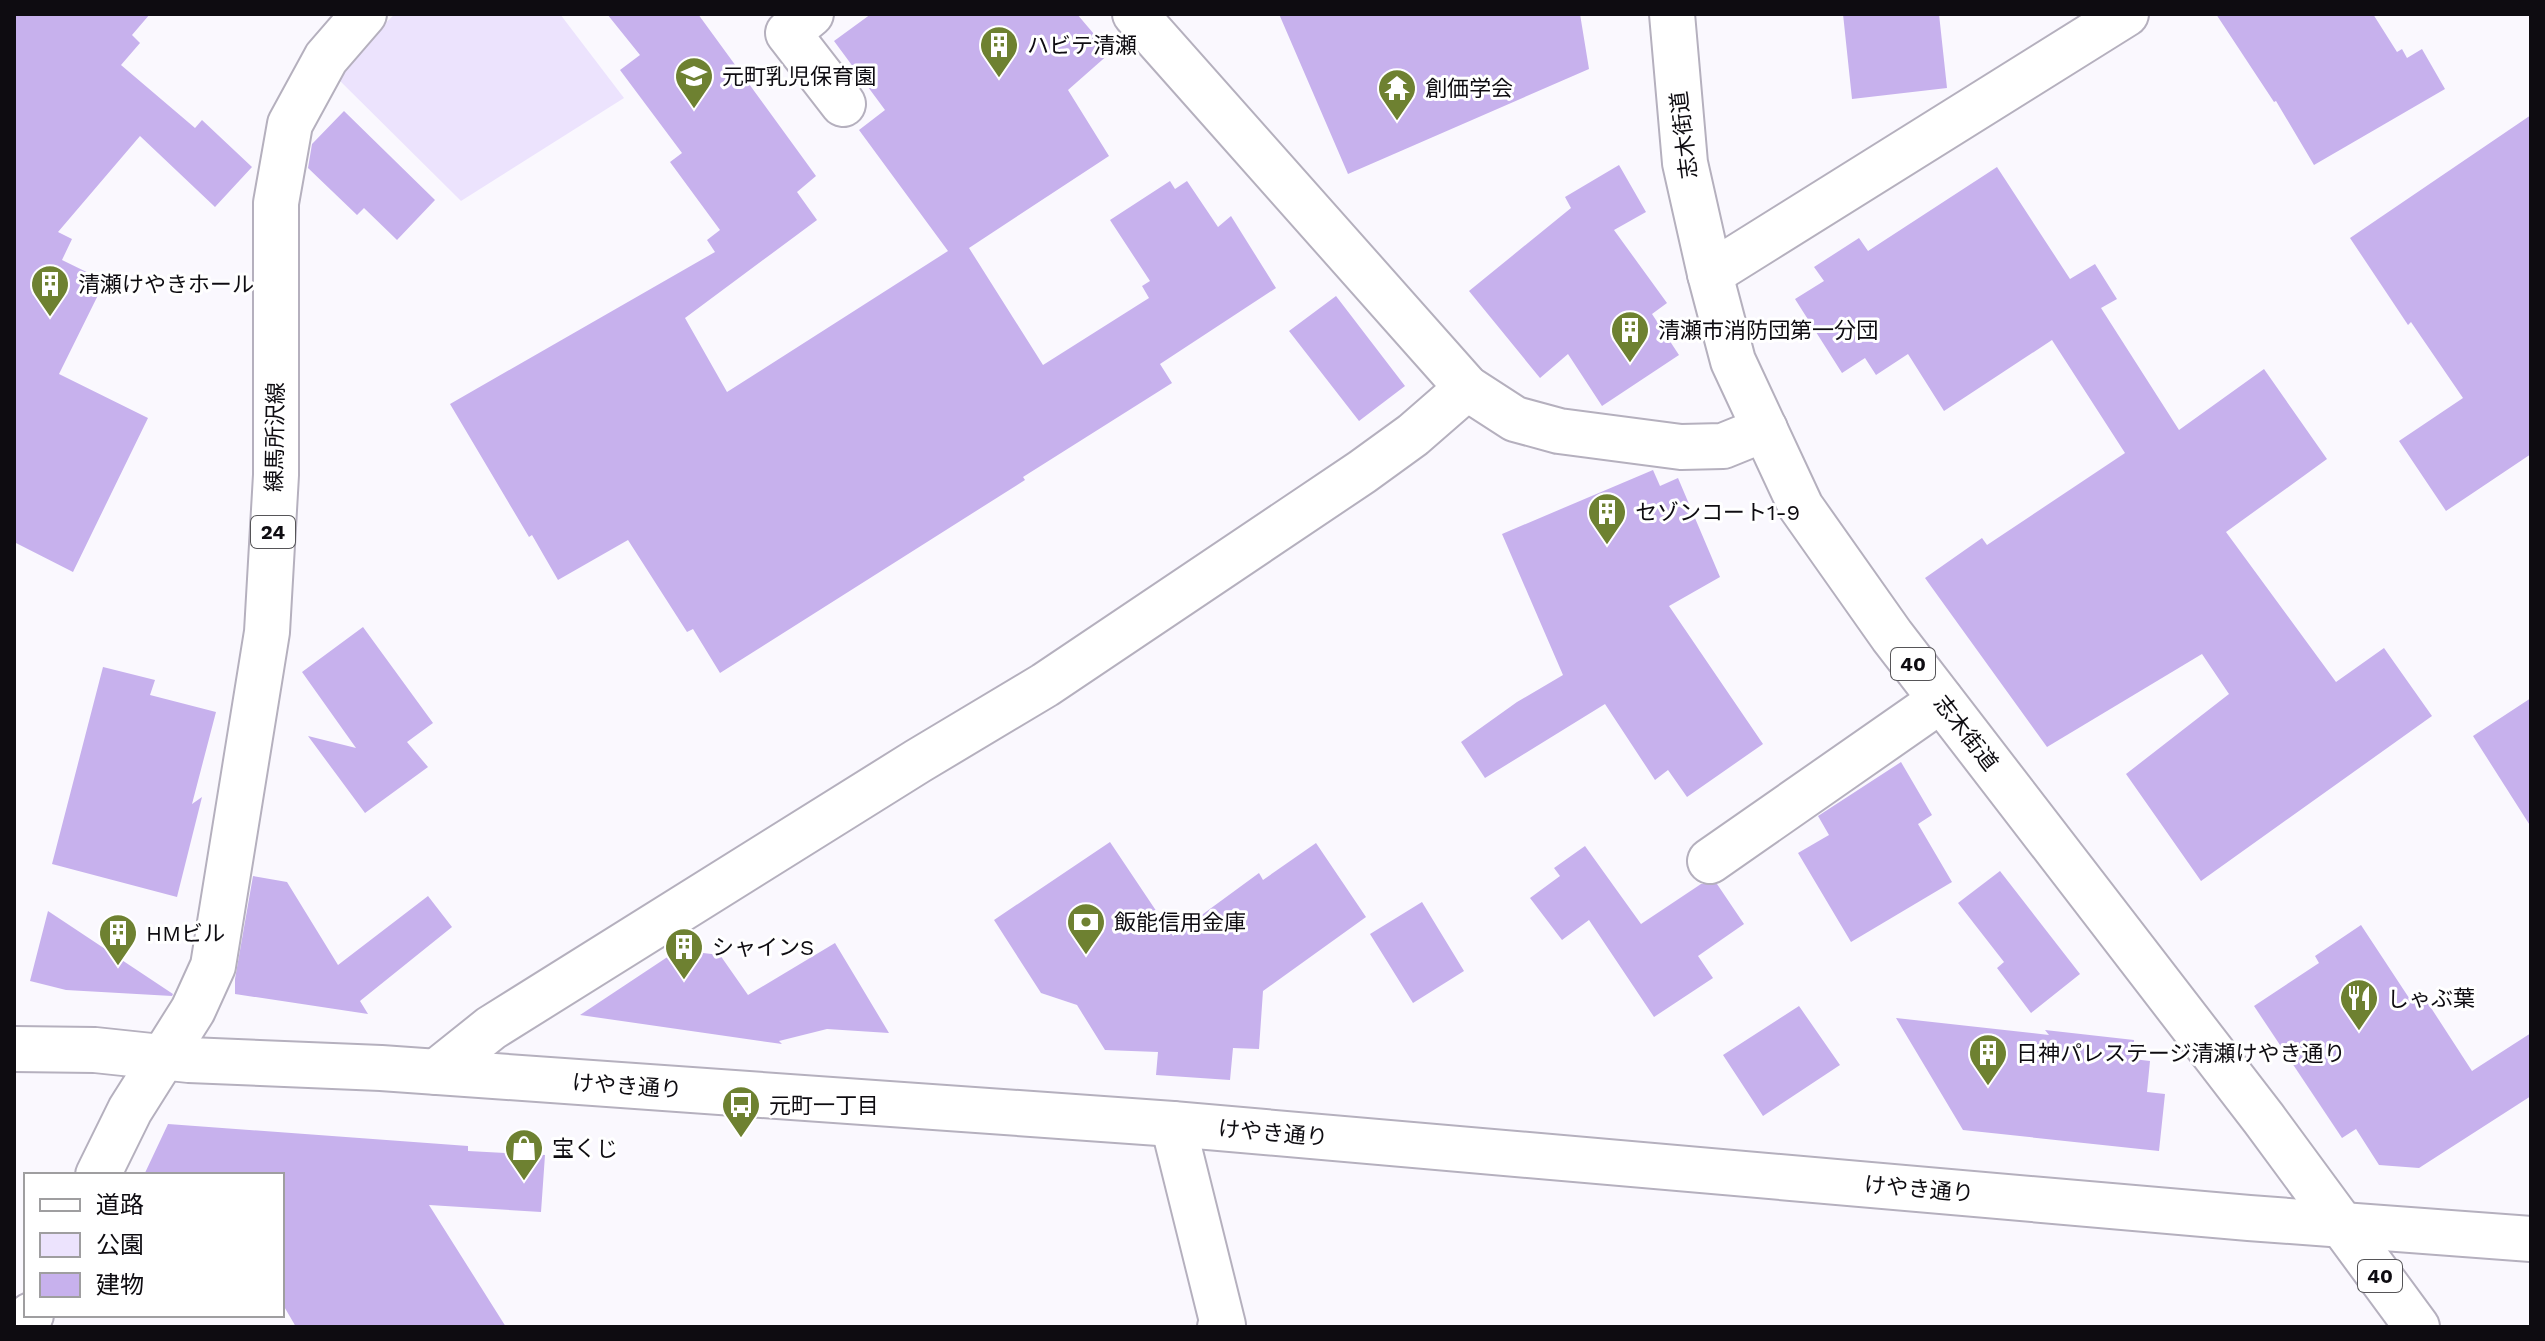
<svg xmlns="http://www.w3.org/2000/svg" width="2545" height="1341" font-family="'Work Sans','Noto Sans JP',sans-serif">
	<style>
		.green { fill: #ece3fd }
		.building { fill: #c7b1ed }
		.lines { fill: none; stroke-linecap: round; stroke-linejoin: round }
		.minor-casing { stroke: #b5b0be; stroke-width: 48 }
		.tertiary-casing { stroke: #b5b0be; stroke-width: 48 }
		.primary-casing { stroke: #b5b0be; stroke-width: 48 }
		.minor { stroke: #fff; stroke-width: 44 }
		.tertiary { stroke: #fff; stroke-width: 44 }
		.primary { stroke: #fff; stroke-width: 44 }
		.labels { text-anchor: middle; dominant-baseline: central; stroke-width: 6; stroke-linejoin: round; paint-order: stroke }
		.shield { fill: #fff; stroke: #565558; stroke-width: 2 }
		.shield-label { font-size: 20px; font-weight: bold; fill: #0e0c11 }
		.poi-label { font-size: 22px; fill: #0e0c11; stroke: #fff; text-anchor: start }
		.street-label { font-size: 22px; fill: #0e0c11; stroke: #fff }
	</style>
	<rect width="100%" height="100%" fill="#faf8fe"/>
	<path class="green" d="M 395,14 L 560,14 L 624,98 L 461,201 L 332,73 Z"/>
	<path class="building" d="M 14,14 L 150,14 L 132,35 L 140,43 L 121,65 L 195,128 L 202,120 L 252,167 L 215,207 L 140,136 L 58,232 L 72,239 L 62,260 L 105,281 L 59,374 L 148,418 L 73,572 L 14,542 Z
		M 607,14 L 698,14 L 816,176 L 797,192 L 817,220 L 685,318 L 727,392 L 948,251 L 859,130 L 885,110 L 834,41 L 871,14 L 1077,14 L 1110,53 L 1068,90 L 1109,156 L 969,248 L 1043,365 L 1149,298 L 1142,286 L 1150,281 L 1110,220 L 1170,181 L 1175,189 L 1187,181 L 1218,227 L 1231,216 L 1276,288 L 1160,364 L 1172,383 L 1023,477 L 1025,480 L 720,673 L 693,629 L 687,632 L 628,540 L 558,580 L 532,535 L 529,537 L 450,404 L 715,252 L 707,240 L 720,230 L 670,162 L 682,153 L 620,70 L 640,55 Z
		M 1279,14 L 1580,14 L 1589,69 L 1348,174 Z
		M 1843,14 L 1939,14 L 1947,88 L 1852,99 Z
		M 2216,14 L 2373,14 L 2397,52 L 2402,49 L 2407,58 L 2422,49 L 2445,89 L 2314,165 L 2276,101 L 2274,102 Z
		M 344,111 L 435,200 L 397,240 L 364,208 L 357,215 L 308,168 L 312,144 Z
		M 2531,115 L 2531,454 L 2446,511 L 2399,441 L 2463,398 L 2411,322 L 2408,325 L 2350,238 Z
		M 1619,165 L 1646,212 L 1614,230 L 1667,303 L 1652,314 L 1679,355 L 1602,406 L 1568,354 L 1540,378 L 1469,291 L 1571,208 L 1565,197 Z
		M 1997,167 L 2070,279 L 2095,264 L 2117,299 L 2101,308 L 2179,430 L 2264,369 L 2327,459 L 2226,532 L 2336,682 L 2384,648 L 2432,716 L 2201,881 L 2126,774 L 2229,694 L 2202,654 L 2047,747 L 1925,578 L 1982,538 L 1987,545 L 2125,453 L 2052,340 L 1944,411 L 1908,354 L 1876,375 L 1865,358 L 1842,373 L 1795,299 L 1824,281 L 1814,267 L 1859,238 L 1868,251 Z
		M 1336,296 L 1405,386 L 1359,421 L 1289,331 Z
		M 1653,470 L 1660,486 L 1678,478 L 1720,577 L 1669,606 L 1763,744 L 1687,797 L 1668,770 L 1655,780 L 1605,704 L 1485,778 L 1461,742 L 1517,702 L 1563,675 L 1502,534 Z
		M 363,627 L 433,723 L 407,742 L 428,767 L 365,813 L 308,736 L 356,748 L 302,672 Z
		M 103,667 L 155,680 L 150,695 L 216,712 L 192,804 L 202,797 L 177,897 L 52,864 Z
		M 2531,698 L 2531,827 L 2473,736 Z
		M 1901,762 L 1932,815 L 1918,824 L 1952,882 L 1851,942 L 1798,853 L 1829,835 L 1818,816 Z
		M 1110,842 L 1173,936 L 1259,873 L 1263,880 L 1316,843 L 1366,917 L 1263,991 L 1259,1049 L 1233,1048 L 1230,1080 L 1156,1075 L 1158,1052 L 1105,1050 L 1077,1005 L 1041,993 L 994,920 Z
		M 1585,846 L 1641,924 L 1701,884 L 1717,884 L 1744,924 L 1698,956 L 1713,978 L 1654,1017 L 1589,920 L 1562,940 L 1530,898 L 1560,876 L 1554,868 Z
		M 2000,871 L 2080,974 L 2031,1013 L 1997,968 L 2004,962 L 1958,903 Z
		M 253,876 L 287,882 L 338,965 L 428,896 L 452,927 L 360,1001 L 368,1014 L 235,994 L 235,979 Z
		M 1422,902 L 1464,971 L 1413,1003 L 1370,934 Z
		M 48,911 L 173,994 L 172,996 L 66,990 L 30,981 Z
		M 2361,925 L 2413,1004 L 2424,997 L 2472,1071 L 2531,1033 L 2531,1096 L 2419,1168 L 2379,1165 L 2356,1129 L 2342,1138 L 2254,1006 L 2319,963 L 2315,956 Z
		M 835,943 L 889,1033 L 827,1029 L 779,1041 L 782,1044 L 580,1015 L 678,950 L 720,955 L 748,995 Z
		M 1799,1006 L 1840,1065 L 1763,1116 L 1723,1055 Z
		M 1896,1018 L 2049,1035 L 2045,1030 L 2134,1040 L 2133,1059 L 2150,1061 L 2147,1092 L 2165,1094 L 2159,1151 L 1963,1130 Z
		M 168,1124 L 468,1146 L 468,1151 L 545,1155 L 541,1212 L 429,1205 L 506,1327 L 296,1327 L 282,1303 L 282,1175 L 144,1175 Z"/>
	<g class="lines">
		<defs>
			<path id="minor" d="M 811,14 L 788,33 L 843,104
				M 1710,274 L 2126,14
				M 1710,861 L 1941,700
				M 436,1072 L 491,1028 L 918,761 L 1045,685 L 1362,472 L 1413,435 L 1467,388
				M 1173,1124 L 1223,1325 L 1220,1327"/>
			<path id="tertiary" d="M 1135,14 L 1467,388 L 1515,419 L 1559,431 L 1681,447 L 1723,446 L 1765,429
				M 14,1049 L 95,1050 L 189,1060 L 381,1068 L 1173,1124 L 2249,1218 L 2531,1239"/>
			<path id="primary" d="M 1672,14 L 1685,163 L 1710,274 L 1733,361 L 1801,507 L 1892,636 L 2264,1119 L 2417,1327
				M 98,1175 L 130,1110 L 193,1010 L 213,966 L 267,632 L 276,475 L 276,203 L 290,124 L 326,58 L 364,14
				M 25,1327 L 31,1315"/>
		</defs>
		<use href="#minor" class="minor-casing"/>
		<use href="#tertiary" class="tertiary-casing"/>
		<use href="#primary" class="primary-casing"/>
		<use href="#minor" class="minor"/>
		<use href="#tertiary" class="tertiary"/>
		<use href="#primary" class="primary"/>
	</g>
	<defs>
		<symbol id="building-pin" viewBox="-11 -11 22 30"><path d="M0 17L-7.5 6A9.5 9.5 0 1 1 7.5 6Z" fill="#6e8131" stroke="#fff"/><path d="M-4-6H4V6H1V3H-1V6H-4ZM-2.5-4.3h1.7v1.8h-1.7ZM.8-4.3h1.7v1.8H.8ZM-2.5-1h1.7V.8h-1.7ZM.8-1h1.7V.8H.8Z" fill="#fff"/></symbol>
		<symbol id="school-pin" viewBox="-11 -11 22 30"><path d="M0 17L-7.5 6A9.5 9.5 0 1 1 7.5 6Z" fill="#6e8131" stroke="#fff"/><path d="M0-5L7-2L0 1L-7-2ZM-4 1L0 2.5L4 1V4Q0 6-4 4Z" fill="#fff"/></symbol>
		<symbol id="temple-pin" viewBox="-11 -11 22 30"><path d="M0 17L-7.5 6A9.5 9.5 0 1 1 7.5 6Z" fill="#6e8131" stroke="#fff"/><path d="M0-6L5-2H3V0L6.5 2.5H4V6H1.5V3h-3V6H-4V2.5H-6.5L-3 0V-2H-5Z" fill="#fff"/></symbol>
		<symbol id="bank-pin" viewBox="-11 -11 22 30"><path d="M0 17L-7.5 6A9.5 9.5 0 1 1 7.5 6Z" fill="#6e8131" stroke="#fff"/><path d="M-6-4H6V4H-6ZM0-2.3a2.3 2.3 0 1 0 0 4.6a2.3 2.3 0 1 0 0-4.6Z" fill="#fff"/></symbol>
		<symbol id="restaurant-pin" viewBox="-11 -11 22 30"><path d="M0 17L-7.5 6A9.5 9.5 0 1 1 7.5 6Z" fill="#6e8131" stroke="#fff"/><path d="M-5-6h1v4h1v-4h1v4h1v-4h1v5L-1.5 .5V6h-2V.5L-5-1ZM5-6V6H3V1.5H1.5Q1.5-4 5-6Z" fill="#fff"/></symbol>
		<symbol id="bus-pin" viewBox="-11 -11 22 30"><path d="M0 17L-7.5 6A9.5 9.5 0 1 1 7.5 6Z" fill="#6e8131" stroke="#fff"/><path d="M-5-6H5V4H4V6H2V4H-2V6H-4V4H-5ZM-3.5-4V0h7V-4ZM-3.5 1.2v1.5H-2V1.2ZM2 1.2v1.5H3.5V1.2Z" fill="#fff"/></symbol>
		<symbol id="shop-pin" viewBox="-11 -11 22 30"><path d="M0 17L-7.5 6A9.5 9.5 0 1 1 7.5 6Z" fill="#6e8131" stroke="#fff"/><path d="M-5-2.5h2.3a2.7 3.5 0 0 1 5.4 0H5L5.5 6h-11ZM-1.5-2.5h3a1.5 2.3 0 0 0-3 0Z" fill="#fff"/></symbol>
	</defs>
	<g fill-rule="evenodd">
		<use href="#building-pin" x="977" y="23" width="44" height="60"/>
		<use href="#school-pin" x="672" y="54" width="44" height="60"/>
		<use href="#temple-pin" x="1375" y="66" width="44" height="60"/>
		<use href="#building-pin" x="28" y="262" width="44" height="60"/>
		<use href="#building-pin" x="1608" y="308" width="44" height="60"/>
		<use href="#building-pin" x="1585" y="490" width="44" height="60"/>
		<use href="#bank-pin" x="1064" y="900" width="44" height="60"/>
		<use href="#building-pin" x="96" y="911" width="44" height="60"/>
		<use href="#building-pin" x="662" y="925" width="44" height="60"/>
		<use href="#restaurant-pin" x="2337" y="976" width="44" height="60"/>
		<use href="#building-pin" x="1966" y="1031" width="44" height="60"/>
		<use href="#bus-pin" x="719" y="1083" width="44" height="60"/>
		<use href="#shop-pin" x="502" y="1126" width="44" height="60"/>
	</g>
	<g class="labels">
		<g class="shield">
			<rect x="251" y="516" width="44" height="32" rx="6"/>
			<rect x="1891" y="648" width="44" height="32" rx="6"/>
			<rect x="2358" y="1260" width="44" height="32" rx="6"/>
		</g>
		<g class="shield-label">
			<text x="273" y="532">24</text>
			<text x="1913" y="664">40</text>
			<text x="2380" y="1276">40</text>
		</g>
		<g class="poi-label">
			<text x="1027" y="45">ハビテ清瀬</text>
			<text x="722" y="76">元町乳児保育園</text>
			<text x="1425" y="88">創価学会</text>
			<text x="78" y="284">清瀬けやきホール</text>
			<text x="1658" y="330">清瀬市消防団第一分団</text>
			<text x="1635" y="512">セゾンコート1-9</text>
			<text x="1114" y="922">飯能信用金庫</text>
			<text x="146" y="933">HMビル</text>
			<text x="712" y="947">シャインS</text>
			<text x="2387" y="998">しゃぶ葉</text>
			<text x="2016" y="1053">日神パレステージ清瀬けやき通り</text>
			<text x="769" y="1105">元町一丁目</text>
			<text x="552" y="1148">宝くじ</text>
		</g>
		<g class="street-label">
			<text transform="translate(1684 135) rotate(-97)">志木街道</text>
			<text transform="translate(275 437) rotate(-89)">練馬所沢線</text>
			<text transform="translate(1966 733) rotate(52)">志木街道</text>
			<text transform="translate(627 1086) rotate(4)">けやき通り</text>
			<text transform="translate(1273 1133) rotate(5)">けやき通り</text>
			<text transform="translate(1919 1189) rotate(5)">けやき通り</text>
		</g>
	</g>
	<rect width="2545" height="1341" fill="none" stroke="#0e0c11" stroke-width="32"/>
	<rect x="24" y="1173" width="260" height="144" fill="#ffffff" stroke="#9f9ea0" stroke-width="2"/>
	<rect x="40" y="1199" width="40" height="12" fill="#ffffff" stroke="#9f9ea0" stroke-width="2"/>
	<text x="96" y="1213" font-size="24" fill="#0e0c11">道路</text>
	<rect x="40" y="1233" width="40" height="24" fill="#ece3fd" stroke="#9f9ea0" stroke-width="2"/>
	<text x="96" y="1253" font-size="24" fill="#0e0c11">公園</text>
	<rect x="40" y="1273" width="40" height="24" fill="#c7b1ed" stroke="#9f9ea0" stroke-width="2"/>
	<text x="96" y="1293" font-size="24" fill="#0e0c11">建物</text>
</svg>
